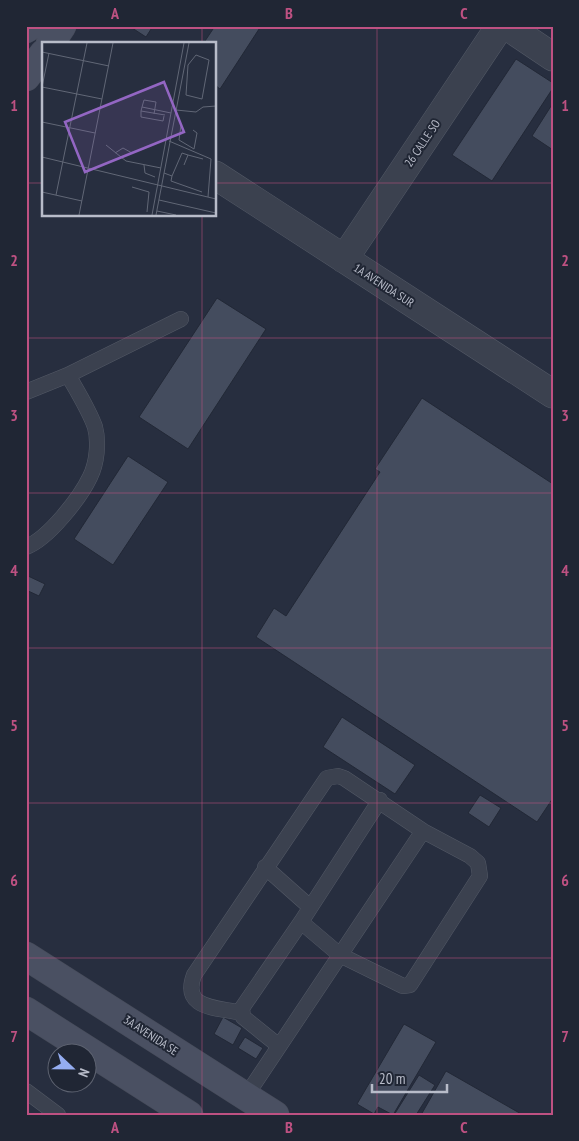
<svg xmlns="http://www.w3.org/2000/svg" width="579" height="1141" font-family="'PT Sans Narrow',sans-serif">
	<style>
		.building { fill: #444c5e; stroke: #222836 }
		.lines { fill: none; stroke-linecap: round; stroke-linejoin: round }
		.lane-casing { stroke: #535966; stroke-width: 16 }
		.street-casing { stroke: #535966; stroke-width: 29 }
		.secondary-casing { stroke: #454a58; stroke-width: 29 }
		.lane { stroke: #3b414f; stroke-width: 15 }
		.street { stroke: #3b414f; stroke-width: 28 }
		.secondary { stroke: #4a5062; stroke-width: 28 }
		.grid { fill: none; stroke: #be5182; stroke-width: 1; stroke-opacity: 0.55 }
		.labels { text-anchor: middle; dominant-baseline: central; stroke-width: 4; stroke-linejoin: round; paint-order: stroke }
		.street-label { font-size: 12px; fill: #b8bcc9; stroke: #202634 }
		.inset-road { fill: none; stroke: #616776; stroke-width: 1 }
		.view { fill: #9366c3; fill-opacity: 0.15; stroke: #9366c3; stroke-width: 2.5 }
		.inset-edge { fill: none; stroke: #b8bcc9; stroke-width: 2.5 }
		.neatline { fill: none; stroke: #be5182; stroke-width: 2 }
		.grid-label { font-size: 16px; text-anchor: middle; font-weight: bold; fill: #be5182 }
	</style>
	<rect width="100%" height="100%" fill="#272e3f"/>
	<path class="building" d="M 129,26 L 153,26 L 146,37 Z
		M 215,26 L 261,26 L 220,89 L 215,85 L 215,44 L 203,44 Z
		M 516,59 L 553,83 L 553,88 L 492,181 L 452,155 Z
		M 553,103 L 553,150 L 532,136 Z
		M 217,298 L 266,329 L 188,449 L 139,417 Z
		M 422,398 L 553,484 L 553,798 L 537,822 L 256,637 L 274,608 L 286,616 L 380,472 L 375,469 Z
		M 128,456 L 168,482 L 113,565 L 74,539 Z
		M 26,575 L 45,584 L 39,596 L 26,590 Z
		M 342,717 L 415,765 L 395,794 L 323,747 Z
		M 480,795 L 501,808 L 489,827 L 468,813 Z
		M 223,1017 L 242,1028 L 233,1045 L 214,1034 Z
		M 404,1024 L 436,1042 L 393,1115 L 378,1107 L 374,1114 L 357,1104 Z
		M 245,1037 L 263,1048 L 256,1059 L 238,1048 Z
		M 446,1071 L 523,1115 L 421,1115 Z
		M 419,1075 L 435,1085 L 416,1115 L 394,1115 Z"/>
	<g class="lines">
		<defs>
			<path id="lane" d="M 26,392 L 68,375 L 181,319
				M 26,547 C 48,539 80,498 90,477 C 97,463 99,442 95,427 C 89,410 77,391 68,375
				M 265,867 L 310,907
				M 301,922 L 340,955 L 403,986 L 410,985 L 480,876 L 478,863 L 470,856 L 423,831
				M 241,1013 C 218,1007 181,1010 194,975 L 327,778 L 338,776 L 344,778 L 423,831 L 246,1096
				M 279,1046 L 243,1017 L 242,1008 L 301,922 L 380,800
				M 26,1091 L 58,1115"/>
			<path id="street" d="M 507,26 L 553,57
				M 215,175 L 553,394
				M 344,259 L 500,26"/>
			<path id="secondary" d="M 26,29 L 30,26
				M 50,44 L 62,26
				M 26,77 L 44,53
				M 26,956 L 275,1115
				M 26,1011 L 189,1115"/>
		</defs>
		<use href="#lane" class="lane-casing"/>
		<use href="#street" class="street-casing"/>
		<use href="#secondary" class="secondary-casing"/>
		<use href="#lane" class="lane"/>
		<use href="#street" class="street"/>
		<use href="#secondary" class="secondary"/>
	</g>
	<path class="grid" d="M 202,26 L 202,44M 377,26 L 377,1115M 26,183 L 44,183M 215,183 L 553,183M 202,215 L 202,1115M 26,338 L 553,338M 26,493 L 553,493M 26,648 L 553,648M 26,803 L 553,803M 26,958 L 553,958"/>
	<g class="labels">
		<g class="street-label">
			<text transform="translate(422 143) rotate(-56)">26 CALLE SO</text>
			<text transform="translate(384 285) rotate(33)">1A AVENIDA SUR</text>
			<text transform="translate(151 1035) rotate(33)">3A AVENIDA SE</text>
		</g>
	</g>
	<g transform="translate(42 42)">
		<rect width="174" height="174" fill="#272e3f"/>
		<path class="inset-road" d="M 0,10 L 67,24M 154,13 L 167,18 L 160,57 L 144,53 L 146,23 ZM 0,45 L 60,57M 0,45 L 7,11M 100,65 L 102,58 L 114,60 L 112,72M 134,68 L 154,70 L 161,65 L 174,64M 99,69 L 99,75 L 121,79 L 122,74M 99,69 L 100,65 L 129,71M 99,69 L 123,73M 0,80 L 53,91M 139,83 L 137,98 L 152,107 L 155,91 L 151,88M 127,99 L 169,117 L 166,155M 64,103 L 84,119 L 119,126M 73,111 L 81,106 L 90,111M 146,113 L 161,117M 0,115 L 174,157M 102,123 L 103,131 L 113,135M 122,131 L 130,134 L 129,139 L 160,150M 130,134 L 140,111 L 146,113 L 142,123M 90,145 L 107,150 L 105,170M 0,150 L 40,159M 14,153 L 45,1M 117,158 L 174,171M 115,169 L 134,173M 37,173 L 71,1M 110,173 L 142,1M 114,173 L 147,1"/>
		<path class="view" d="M 122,40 L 142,90 L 43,130 L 23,80 Z"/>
		<rect width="174" height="174" class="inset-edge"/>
	</g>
	<rect width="579" height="1141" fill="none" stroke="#202634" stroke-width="55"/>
	<g transform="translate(72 1068) rotate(112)"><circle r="24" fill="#202634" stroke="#5d6270"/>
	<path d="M0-4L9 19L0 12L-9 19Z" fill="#95adf1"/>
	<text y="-8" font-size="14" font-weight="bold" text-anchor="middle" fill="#b8bcc9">N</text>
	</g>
	<path d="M372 1084v8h75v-8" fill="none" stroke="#b8bcc9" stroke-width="2.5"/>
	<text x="379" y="1084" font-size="15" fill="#b8bcc9" stroke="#202634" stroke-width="4" paint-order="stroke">20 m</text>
	<rect x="28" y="28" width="524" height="1086" class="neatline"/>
	<g class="grid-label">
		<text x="115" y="19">A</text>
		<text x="289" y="19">B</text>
		<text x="464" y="19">C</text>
		<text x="14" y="111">1</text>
		<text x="565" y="111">1</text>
		<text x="14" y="266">2</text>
		<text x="565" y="266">2</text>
		<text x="14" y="421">3</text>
		<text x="565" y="421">3</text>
		<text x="14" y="576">4</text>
		<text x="565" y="576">4</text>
		<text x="14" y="731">5</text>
		<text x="565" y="731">5</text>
		<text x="14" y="886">6</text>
		<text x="565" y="886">6</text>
		<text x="14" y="1042">7</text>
		<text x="565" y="1042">7</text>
		<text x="115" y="1133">A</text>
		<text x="289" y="1133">B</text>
		<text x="464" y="1133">C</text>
	</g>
</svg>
